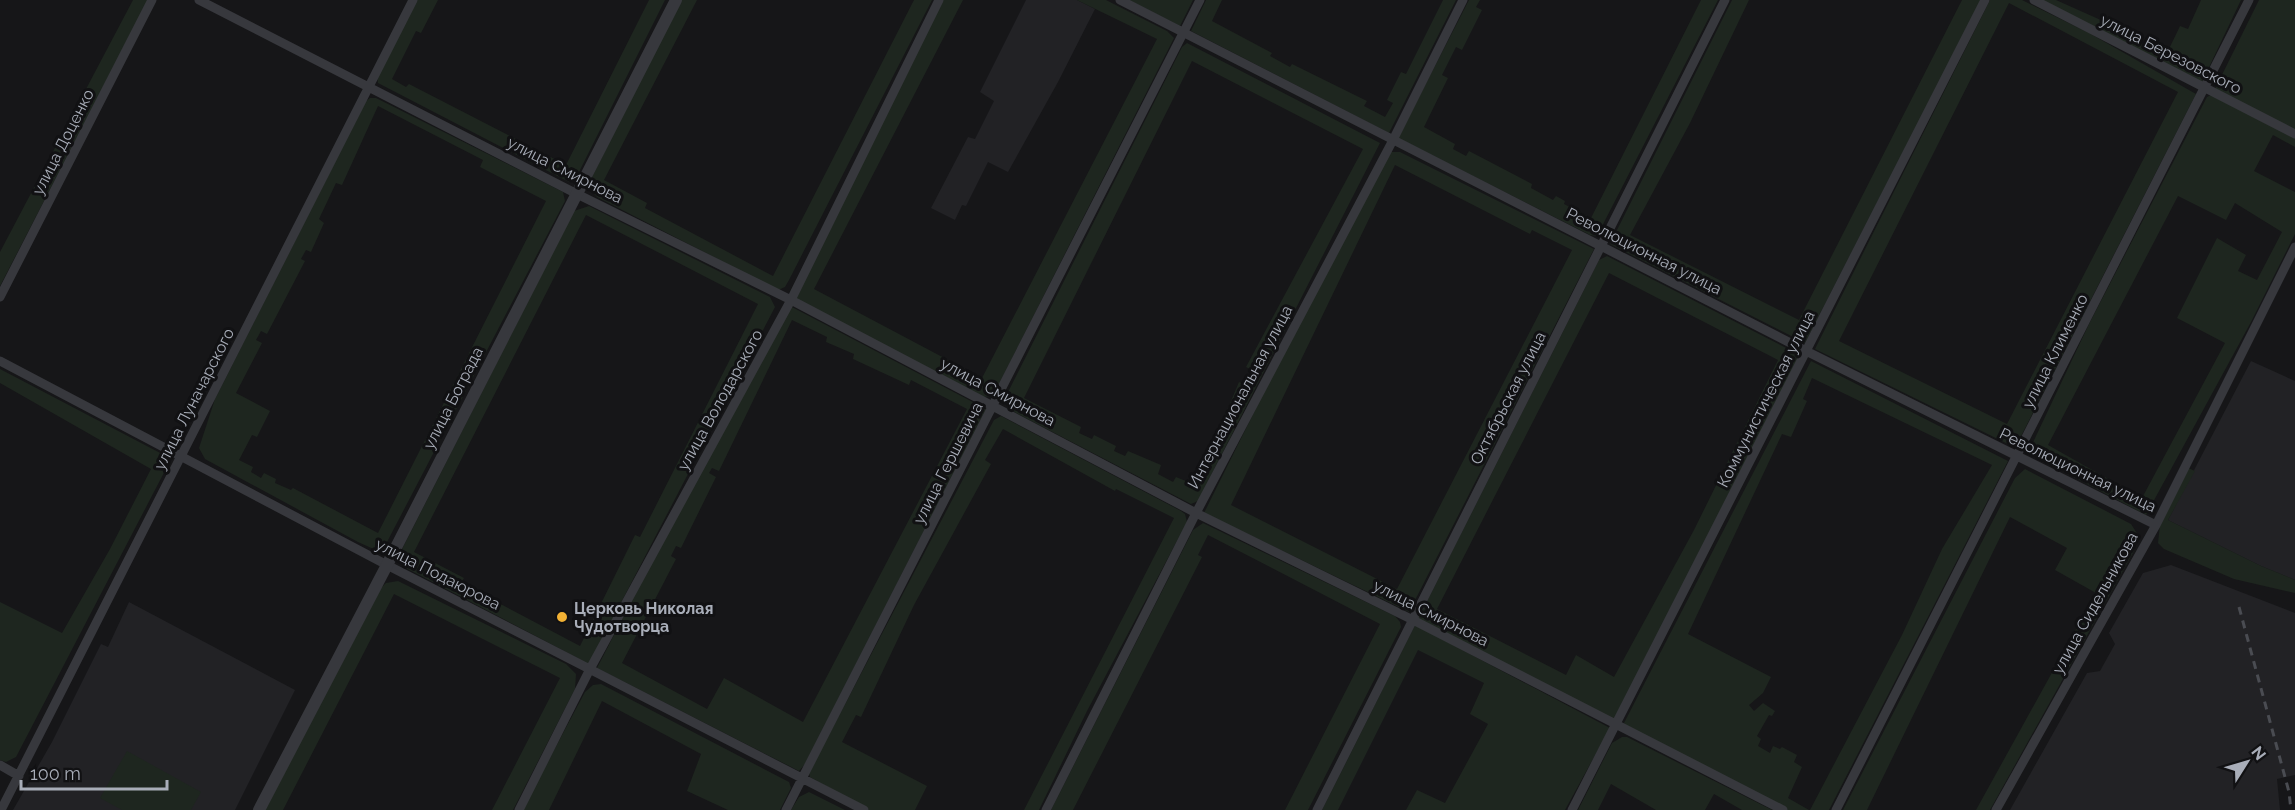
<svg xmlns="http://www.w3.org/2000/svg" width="2295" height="810" font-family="Raleway,sans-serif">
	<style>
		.built { fill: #222225 }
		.green { fill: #1e261f; fill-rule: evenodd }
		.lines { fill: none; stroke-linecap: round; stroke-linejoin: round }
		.minor { stroke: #37383d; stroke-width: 9 }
		.tertiary { stroke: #37383d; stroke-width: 12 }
		.rail { stroke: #4a4c52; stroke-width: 3; stroke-dasharray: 8 6; stroke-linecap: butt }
		.poi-dot { fill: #f2b134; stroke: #111113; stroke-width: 2 }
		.labels { text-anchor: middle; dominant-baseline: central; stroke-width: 6; stroke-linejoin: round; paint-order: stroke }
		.street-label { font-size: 16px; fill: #a8adb8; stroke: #111113 }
		.poi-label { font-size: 16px; font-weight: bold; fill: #a8adb8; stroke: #111113; text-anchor: start }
	</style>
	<rect width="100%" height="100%" fill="#161618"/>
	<path class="built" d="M 1026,0 L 1077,0 L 1095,9 L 1058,82 L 1008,172 L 988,162 L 966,206 L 962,205 L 955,220 L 931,208 L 968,137 L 975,139 L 994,101 L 980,92 Z
		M 2251,361 L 2295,381 L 2295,580 L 2261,566 L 2168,520 Z
		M 2171,565 L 2295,613 L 2295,775 L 2277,779 L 2280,810 L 2010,810 L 2087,673 L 2100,671 L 2115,644 L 2109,633 L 2143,573 Z
		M 129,602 L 295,690 L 235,810 L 13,810 L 52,742 L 101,644 L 108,647 Z"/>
	<path class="green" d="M 133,0 L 148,0 L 0,286 L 0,252 Z
		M 417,0 L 438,0 L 421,33 L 416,31 L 392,79 L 406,87 L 409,84 L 566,165 L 649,0 L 665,0 L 576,178 L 569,182 L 378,83 L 377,77 Z
		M 681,0 L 697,0 L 604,180 L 647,203 L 645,208 L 773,276 L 914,0 L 932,0 L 789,280 L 785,287 L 778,290 L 597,197 L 590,189 L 591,179 Z
		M 943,0 L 963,0 L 814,289 L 982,378 L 1157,39 L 1077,0 L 1106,0 L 1167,31 L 1174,38 L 993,396 L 983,397 L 796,301 L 790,292 Z
		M 1129,0 L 1193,0 L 1180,26 Z
		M 1206,0 L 1222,0 L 1212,21 L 1272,53 L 1270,56 L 1290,67 L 1292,64 L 1367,101 L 1364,106 L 1385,117 L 1393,103 L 1387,100 L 1401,72 L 1406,74 L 1443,0 L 1456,0 L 1389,133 L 1191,31 Z
		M 1469,0 L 1480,0 L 1476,7 L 1482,10 L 1462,50 L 1456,47 L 1442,75 L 1448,78 L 1424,127 L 1455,144 L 1453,149 L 1466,156 L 1469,151 L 1532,184 L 1531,188 L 1553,200 L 1556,196 L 1565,201 L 1564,204 L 1591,218 L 1701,0 L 1718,0 L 1597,236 L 1590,235 L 1398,138 Z
		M 1732,0 L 1749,0 L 1690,123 L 1630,235 L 1799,320 L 1962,0 L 1981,0 L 1805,343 L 1610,244 Z
		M 1990,0 L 2022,0 L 2089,33 L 2196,94 L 2018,442 L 2012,446 L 1815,349 ZM 2009,3 L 2178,92 L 2007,424 L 1839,341 Z
		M 2042,0 L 2056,0 L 2141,38 L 2139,42 L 2151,48 L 2154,45 L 2168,51 L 2180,26 L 2188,29 L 2201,0 L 2241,0 L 2202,82 Z
		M 2259,0 L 2295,0 L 2295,130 L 2215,89 Z
		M 1187,43 L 1380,143 L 1198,501 L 1191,504 L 1016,413 L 1010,408 L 1005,398 L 1182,47 ZM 1192,61 L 1363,149 L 1246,367 L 1252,370 L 1246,385 L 1239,382 L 1220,427 L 1222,428 L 1193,484 L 1176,477 L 1173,482 L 1158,474 L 1161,465 L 1128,451 L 1125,456 L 1114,451 L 1116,446 L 1094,435 L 1092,439 L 1079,433 L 1081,427 L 1024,398 Z
		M 2211,95 L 2295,138 L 2295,147 L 2273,135 L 2254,171 L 2295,192 L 2295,234 L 2251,322 L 2146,515 L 2028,453 L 2089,324 L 2207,97 ZM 2178,196 L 2226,220 L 2235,203 L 2282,232 L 2257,280 L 2238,271 L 2246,255 L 2217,238 L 2177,318 L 2225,343 L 2142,498 L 2048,445 Z
		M 370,98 L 376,98 L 563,192 L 565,201 L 387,542 L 378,551 L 358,542 L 205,459 L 199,448 L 215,399 L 366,101 ZM 378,106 L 483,160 L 480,167 L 546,201 L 378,533 L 293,488 L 291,490 L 275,483 L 276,479 L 264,473 L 261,478 L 251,472 L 253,467 L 239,460 L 252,435 L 257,437 L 270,411 L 236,393 L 262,343 L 256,340 L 261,331 L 267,334 L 305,261 L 301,259 L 306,250 L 311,252 L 324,223 L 319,219 L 336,183 L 342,185 Z
		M 1390,152 L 1400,152 L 1594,249 L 1409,612 L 1204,513 L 1329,261 ZM 1395,165 L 1530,234 L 1532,230 L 1572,250 L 1397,589 L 1231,505 Z
		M 589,206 L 770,297 L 775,307 L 589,664 L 402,566 L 397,559 L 574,211 ZM 586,215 L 758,304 L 640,537 L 635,535 L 580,646 L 461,583 L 464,578 L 414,552 Z
		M 1607,256 L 1794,352 L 1798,359 L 1613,721 L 1418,619 L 1599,260 ZM 1609,273 L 1778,360 L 1694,530 L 1614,677 L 1576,655 L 1566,675 L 1437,609 Z
		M 784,306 L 790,306 L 986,409 L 805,764 L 799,771 L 597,668 ZM 792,320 L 827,337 L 826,342 L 854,354 L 853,359 L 909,385 L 911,380 L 967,409 L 803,722 L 724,678 L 707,709 L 622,663 L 676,559 L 671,556 L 676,546 L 681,548 L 716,477 L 709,473 L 712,468 L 719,471 Z
		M 1811,361 L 2008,461 L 1829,810 L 1810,810 L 1902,635 L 1942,549 L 1992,465 L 1812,378 L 1803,399 L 1807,401 L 1791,437 L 1782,434 L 1688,634 L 1771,677 L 1763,693 L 1749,705 L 1754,711 L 1763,703 L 1775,711 L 1772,716 L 1769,715 L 1757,736 L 1761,739 L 1758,746 L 1770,753 L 1773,746 L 1780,749 L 1782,747 L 1797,755 L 1794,762 L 1802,767 L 1788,798 L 1809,810 L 1787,810 L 1625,727 L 1624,723 Z
		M 0,369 L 164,455 L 169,463 L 16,757 L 6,762 L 0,760 L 0,602 L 62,633 L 110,549 L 151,469 L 0,383 Z
		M 1001,416 L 1181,511 L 1185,514 L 1187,522 L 1087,711 L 1039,810 L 1024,810 L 1174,518 L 1116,489 L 1115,491 L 1003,429 L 985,460 L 991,464 L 914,605 L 861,717 L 856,715 L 842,742 L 927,786 L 915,810 L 869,810 L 810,777 L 809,773 L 994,420 Z
		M 2188,468 L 2195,471 L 2168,520 L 2261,566 L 2295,580 L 2295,593 L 2234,579 L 2164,549 L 2158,543 L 2160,525 Z
		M 2025,469 L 2131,524 L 2138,535 L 2134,551 L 1990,810 L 1976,810 L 2096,593 L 2055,570 L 2067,548 L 2010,517 L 1867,810 L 1843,810 L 2015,478 Z
		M 1203,523 L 1395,616 L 1400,622 L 1401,627 L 1308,810 L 1285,810 L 1380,624 L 1208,535 L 1198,555 L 1202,557 L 1073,810 L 1051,810 L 1193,530 Z
		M 398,581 L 566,664 L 576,674 L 575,689 L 513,810 L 492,810 L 560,678 L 394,594 L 283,810 L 265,810 L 381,588 L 386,583 Z
		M 1415,625 L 1610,728 L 1565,810 L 1406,810 L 1417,790 L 1445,803 L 1488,724 L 1470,714 L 1484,683 L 1418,650 L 1338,810 L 1322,810 Z
		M 601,684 L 789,782 L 791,788 L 780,810 L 728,810 L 687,791 L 701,754 L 602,701 L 549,810 L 522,810 L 585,692 L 593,685 Z
		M 1622,737 L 1627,737 L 1772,810 L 1742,810 L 1714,794 L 1705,810 L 1656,810 L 1611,784 L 1598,810 L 1578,810 L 1612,743 Z
		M 127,751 L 201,792 L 191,810 L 122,810 L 100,798 Z
		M 809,792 L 845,810 L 791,810 L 799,797 Z"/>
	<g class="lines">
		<path class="minor" d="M 199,0 L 575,193 L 791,300 L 1196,513 L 1413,620 L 1783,810
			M 1120,0 L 1808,352 L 2156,525
			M 2034,0 L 2295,134
			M 0,297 L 152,0
			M 0,361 L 387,565 L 864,810
			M 0,765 L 19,776
			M 1,810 L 413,0
			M 519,810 L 590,669 L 791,300 L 939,0
			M 786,810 L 1200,0
			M 1046,810 L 1196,513 L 1393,140 L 1463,0
			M 1317,810 L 1725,0
			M 1572,810 L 1985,0
			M 1836,810 L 2249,0
			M 1996,810 L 2156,525 L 2295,247"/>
		<path class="tertiary" d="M 259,810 L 387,565 L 676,0"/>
		<path class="rail" d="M 2239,607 L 2289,792 L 2291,810"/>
	</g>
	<circle class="poi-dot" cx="562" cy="617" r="6"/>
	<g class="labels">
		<g class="street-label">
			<text transform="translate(2171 54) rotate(27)">улица Березовского</text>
			<text transform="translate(63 142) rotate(-63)">улица Доценко</text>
			<text transform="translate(565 170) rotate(27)">улица Смирнова</text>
			<text transform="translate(1644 251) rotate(27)">Революционная улица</text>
			<text transform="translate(2055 351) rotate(-63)">улица Клименко</text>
			<text transform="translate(998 392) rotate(28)">улица Смирнова</text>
			<text transform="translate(1240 397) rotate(-62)">Интернациональная улица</text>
			<text transform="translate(453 398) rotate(-63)">улица Бограда</text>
			<text transform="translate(1508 398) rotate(-63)">Октябрьская улица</text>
			<text transform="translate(194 399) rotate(-63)">улица Луначарского</text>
			<text transform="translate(1766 399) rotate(-63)">Коммунистическая улица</text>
			<text transform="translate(720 400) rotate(-61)">улица Володарского</text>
			<text transform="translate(948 463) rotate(-63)">улица Гершевича</text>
			<text transform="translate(2078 470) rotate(26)">Революционная улица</text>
			<text transform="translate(438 574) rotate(27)">улица Подаюрова</text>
			<text transform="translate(2095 603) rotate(-61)">улица Сидельникова</text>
			<text transform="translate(1431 613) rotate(27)">улица Смирнова</text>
		</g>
		<g class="poi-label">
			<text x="574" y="608">Церковь Николая<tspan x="574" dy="18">Чудотворца</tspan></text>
		</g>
	</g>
	<g transform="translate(2247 762) rotate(53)" stroke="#111113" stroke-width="4.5" paint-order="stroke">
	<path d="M0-4.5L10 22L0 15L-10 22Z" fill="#a8adb8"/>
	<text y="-9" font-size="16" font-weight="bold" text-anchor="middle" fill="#a8adb8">N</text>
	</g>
	<path d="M21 780v9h146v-9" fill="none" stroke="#a8adb8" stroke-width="3"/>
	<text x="30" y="780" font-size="18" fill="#a8adb8" stroke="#111113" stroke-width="4.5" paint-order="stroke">100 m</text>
</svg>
